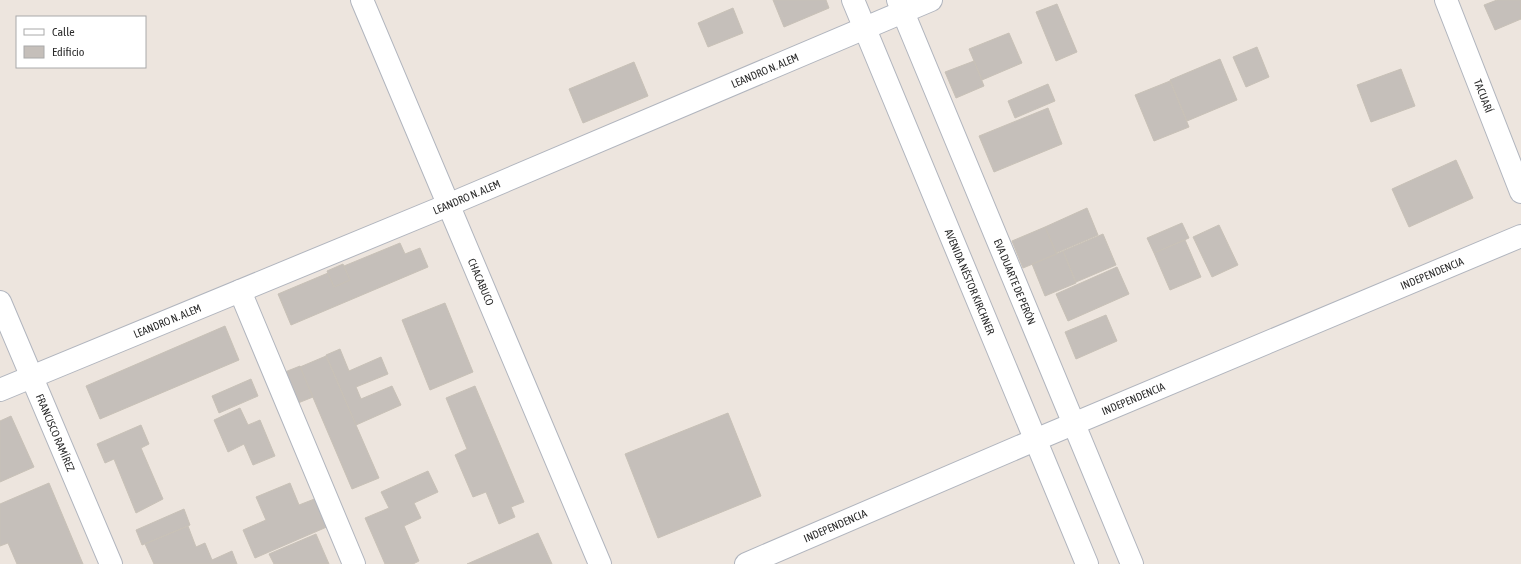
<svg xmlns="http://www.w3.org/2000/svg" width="1521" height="564" font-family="'Asap Condensed',sans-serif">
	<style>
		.building { fill: #c5bfba; stroke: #c8c1b7 }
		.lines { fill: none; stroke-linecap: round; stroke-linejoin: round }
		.minor-casing { stroke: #b1b5be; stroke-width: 24 }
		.minor { stroke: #fff; stroke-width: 22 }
		.labels { text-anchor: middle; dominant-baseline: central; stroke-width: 3; stroke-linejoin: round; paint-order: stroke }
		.street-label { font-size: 11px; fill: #2b2b2b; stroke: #fff }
	</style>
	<rect width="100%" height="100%" fill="#ede5de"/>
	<path class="building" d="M 773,0 L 826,0 L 829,8 L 784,27 Z
		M 1497,0 L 1521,0 L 1521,19 L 1495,30 L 1484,5 Z
		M 1057,4 L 1077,52 L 1056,61 L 1036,12 Z
		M 733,8 L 743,33 L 708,47 L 698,23 Z
		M 1009,33 L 1022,63 L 982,80 L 969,49 Z
		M 1257,47 L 1269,77 L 1246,87 L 1233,57 Z
		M 1220,59 L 1237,100 L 1187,121 L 1170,80 Z
		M 974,61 L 984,86 L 956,98 L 945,72 Z
		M 634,62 L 648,96 L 583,123 L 569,89 Z
		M 1401,69 L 1415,106 L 1371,122 L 1357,85 Z
		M 1170,81 L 1189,127 L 1154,141 L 1135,95 Z
		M 1048,84 L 1055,101 L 1015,118 L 1008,101 Z
		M 1048,108 L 1062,144 L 994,172 L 979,136 Z
		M 1456,160 L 1473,198 L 1409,227 L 1392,189 Z
		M 1087,208 L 1098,235 L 1056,253 L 1045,227 Z
		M 1182,223 L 1189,238 L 1154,253 L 1147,238 Z
		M 1219,225 L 1238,265 L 1212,277 L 1193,237 Z
		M 1045,227 L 1057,254 L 1023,268 L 1012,241 Z
		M 1103,234 L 1116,265 L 1076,282 L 1063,251 Z
		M 1185,240 L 1201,277 L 1170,290 L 1154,253 Z
		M 400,243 L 405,254 L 420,248 L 428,267 L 291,325 L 278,294 L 328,273 L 334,287 L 350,280 L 344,266 Z
		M 1063,251 L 1076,283 L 1045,296 L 1032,264 Z
		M 343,264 L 350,280 L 334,287 L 327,271 Z
		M 1117,267 L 1129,294 L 1068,321 L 1056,294 Z
		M 445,303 L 473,372 L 430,390 L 402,320 Z
		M 1106,315 L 1117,341 L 1076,359 L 1065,332 Z
		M 225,326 L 239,360 L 100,419 L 86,386 Z
		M 340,349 L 349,371 L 381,357 L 388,374 L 356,387 L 361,399 L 392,386 L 401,405 L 356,425 L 326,355 Z
		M 326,356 L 379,478 L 352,489 L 300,367 Z
		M 300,366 L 313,397 L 298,403 L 285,372 Z
		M 251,379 L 258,396 L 219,413 L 212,396 Z
		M 475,386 L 524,502 L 511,507 L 515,517 L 499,524 L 486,492 L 473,497 L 455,455 L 467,449 L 446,398 Z
		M 240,408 L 248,425 L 260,420 L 275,456 L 253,465 L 244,444 L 228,452 L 214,420 Z
		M 728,413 L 761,496 L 658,538 L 625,454 Z
		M 11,416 L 34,467 L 0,482 L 0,421 Z
		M 141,425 L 149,444 L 141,448 L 163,499 L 136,513 L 114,459 L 105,463 L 97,444 Z
		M 428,471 L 438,492 L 414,503 L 421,518 L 404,526 L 419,561 L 413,564 L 385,564 L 365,518 L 389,508 L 381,492 Z
		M 49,483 L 83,564 L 17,564 L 8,543 L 0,546 L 0,504 Z
		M 290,483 L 299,505 L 317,498 L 329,526 L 255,558 L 243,530 L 266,520 L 256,497 Z
		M 184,509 L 190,525 L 142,545 L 136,530 Z
		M 188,526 L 196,547 L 205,543 L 212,560 L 232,551 L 237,564 L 154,564 L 145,544 Z
		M 538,533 L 552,564 L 467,564 Z
		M 316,534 L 329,564 L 274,564 L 269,554 Z"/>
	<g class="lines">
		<defs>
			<g id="minor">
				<path id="s1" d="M 362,0 L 600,564"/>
				<path id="s2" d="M 853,0 L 1087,564"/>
				<path id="s3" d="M 898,0 L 1132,564"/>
				<path id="s4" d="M 1446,0 L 1521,192"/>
				<path d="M 240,291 L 354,564"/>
				<path id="s5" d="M 0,302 L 111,564"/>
				<path id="s6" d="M 0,390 L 448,205 L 931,0"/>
				<path id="s7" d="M 746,564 L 1035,440 L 1521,236"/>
			</g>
		</defs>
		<use href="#minor" class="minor-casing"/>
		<use href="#minor" class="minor"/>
	</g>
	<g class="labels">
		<g class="street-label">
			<text stroke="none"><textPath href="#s6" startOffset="829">LEANDRO N. ALEM</textPath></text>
			<text stroke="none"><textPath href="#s4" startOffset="103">TACUARÍ</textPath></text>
			<text stroke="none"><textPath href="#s6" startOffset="505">LEANDRO N. ALEM</textPath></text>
			<text stroke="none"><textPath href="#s7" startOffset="745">INDEPENDENCIA</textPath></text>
			<text stroke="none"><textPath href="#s1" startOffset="306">CHACABUCO</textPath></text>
			<text stroke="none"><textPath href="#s2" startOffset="305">AVENIDA NÉSTOR KIRCHNER</textPath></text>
			<text stroke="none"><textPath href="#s3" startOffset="305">EVA DUARTE DE PERÓN</textPath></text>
			<text stroke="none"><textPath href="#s6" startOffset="181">LEANDRO N. ALEM</textPath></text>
			<text stroke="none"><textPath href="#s7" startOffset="421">INDEPENDENCIA</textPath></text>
			<text stroke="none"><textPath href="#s5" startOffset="142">FRANCISCO RAMÍREZ</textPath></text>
			<text stroke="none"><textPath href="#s7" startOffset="97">INDEPENDENCIA</textPath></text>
		</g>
	</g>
	<rect x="16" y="16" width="130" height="52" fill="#ffffff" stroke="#aaaaaa"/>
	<rect x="24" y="29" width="20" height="6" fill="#ffffff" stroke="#aaaaaa"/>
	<text x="52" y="36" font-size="12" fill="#2b2b2b">Calle</text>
	<rect x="24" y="46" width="20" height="12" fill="#c5bfba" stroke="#aaaaaa"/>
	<text x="52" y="56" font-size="12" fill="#2b2b2b">Edificio</text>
</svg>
